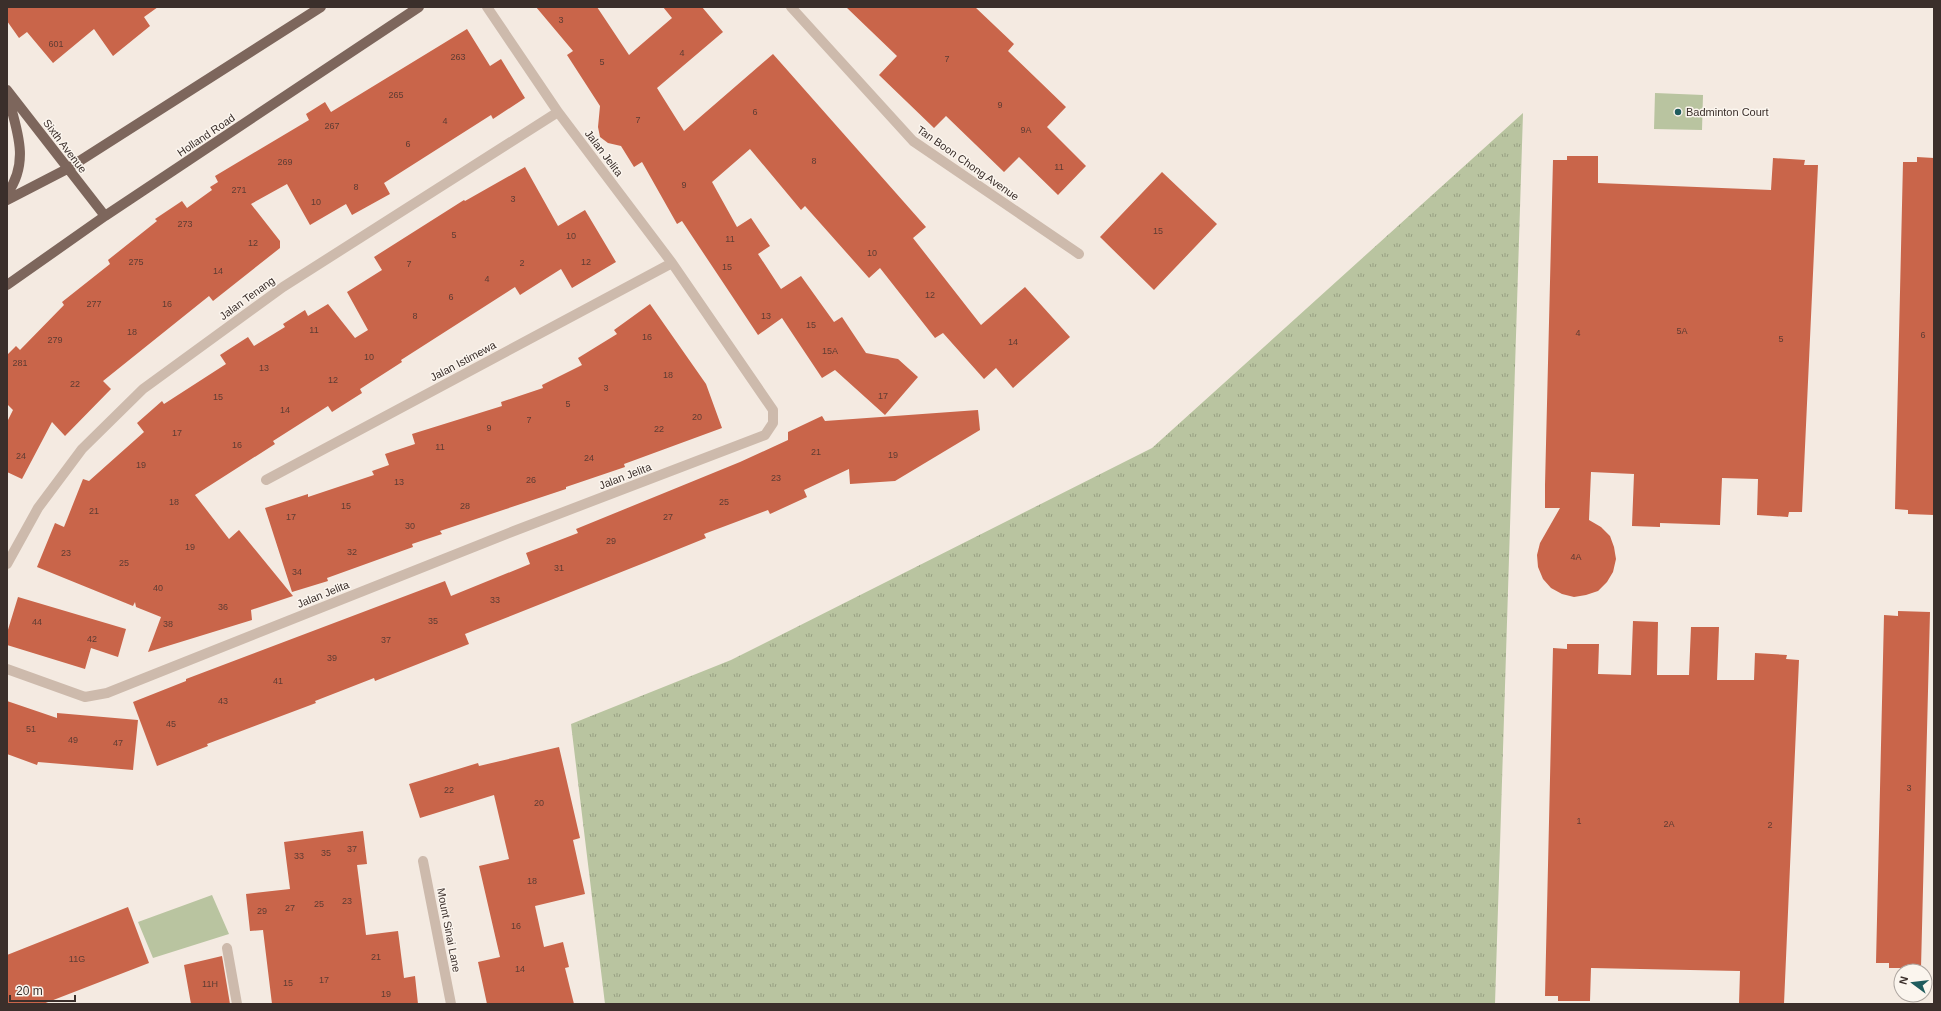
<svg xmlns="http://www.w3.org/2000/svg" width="1941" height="1011" font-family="Arial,sans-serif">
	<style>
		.grass { fill: url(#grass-tufts) }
		.garden { fill: #b9c4a0 }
		.building { fill: #c9654a }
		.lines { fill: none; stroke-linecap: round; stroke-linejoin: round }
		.minor { stroke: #cdbaac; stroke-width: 10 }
		.major { stroke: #7d665c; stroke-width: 10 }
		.poi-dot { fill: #1f5c5e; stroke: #fbf5ee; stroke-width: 1.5 }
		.labels { text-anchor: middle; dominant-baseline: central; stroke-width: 3; stroke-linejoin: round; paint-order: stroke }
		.number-label { font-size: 9px; fill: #5e3c33 }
		.poi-label { font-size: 11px; fill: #3b2f2b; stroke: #fbf5ee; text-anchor: start }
		.street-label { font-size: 11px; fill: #3b2f2b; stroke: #fbf5ee }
	</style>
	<defs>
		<pattern id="grass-tufts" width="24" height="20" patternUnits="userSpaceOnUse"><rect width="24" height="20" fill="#b9c4a0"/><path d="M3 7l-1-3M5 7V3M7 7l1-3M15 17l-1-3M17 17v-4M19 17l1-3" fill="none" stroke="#98a083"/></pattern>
	</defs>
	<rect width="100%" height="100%" fill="#f4eae1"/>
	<path class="grass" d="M 1523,113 L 1495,1004 L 605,1004 L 571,724 L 731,660 L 1152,448 Z"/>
	<path class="garden" d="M 1655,93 L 1703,95 L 1702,130 L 1654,129 Z
		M 212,895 L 229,934 L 153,958 L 138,922 Z"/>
	<path class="building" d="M 7,7 L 158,7 L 144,17 L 150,26 L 113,56 L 94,29 L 53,63 L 27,32 L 19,38 L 7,21 Z
		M 536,7 L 597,7 L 629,55 L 672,18 L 663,7 L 702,7 L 723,32 L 657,88 L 684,131 L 773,54 L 926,227 L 913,238 L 981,325 L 1025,287 L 1070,337 L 1013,388 L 996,368 L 984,379 L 943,333 L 935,338 L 880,268 L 869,278 L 805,206 L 801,210 L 750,149 L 712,182 L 737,227 L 751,218 L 770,246 L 758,254 L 781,289 L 801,276 L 834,322 L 842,317 L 866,353 L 898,359 L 918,377 L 885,415 L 835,370 L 822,378 L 782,318 L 758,335 L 682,221 L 677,224 L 642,162 L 634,167 L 621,146 L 608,143 L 600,137 L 598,127 L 600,106 L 567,55 L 573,51 Z
		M 846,7 L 975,7 L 1014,44 L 1008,51 L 1066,107 L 1047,127 L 1086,166 L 1058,195 L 1019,157 L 1004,172 L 946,116 L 934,128 L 879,75 L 897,56 Z
		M 467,29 L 490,66 L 501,59 L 525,98 L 493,119 L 491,115 L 384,183 L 390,194 L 352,215 L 346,204 L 310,225 L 287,184 L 251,204 L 280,241 L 280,248 L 213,301 L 209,296 L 103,381 L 111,389 L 65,436 L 52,422 L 22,479 L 7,472 L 7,422 L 13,410 L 7,404 L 7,355 L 16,346 L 20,350 L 64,305 L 62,302 L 110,264 L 108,260 L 157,221 L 155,219 L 182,201 L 187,208 L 212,190 L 210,187 L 218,182 L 215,176 L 309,120 L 306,114 L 325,102 L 331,112 Z
		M 1567,156 L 1598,156 L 1598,183 L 1771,190 L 1773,158 L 1805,160 L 1804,165 L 1818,165 L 1802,512 L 1789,512 L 1788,517 L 1757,515 L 1758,479 L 1722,478 L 1720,525 L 1660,523 L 1660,527 L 1632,526 L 1634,474 L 1591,472 L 1589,520 L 1601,527 L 1610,536 L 1614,547 L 1616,559 L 1613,572 L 1607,582 L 1598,591 L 1586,595 L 1574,597 L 1562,594 L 1551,588 L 1543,579 L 1538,567 L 1537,555 L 1540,543 L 1560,508 L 1545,508 L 1545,485 L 1553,160 L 1567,160 Z
		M 1917,157 L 1934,158 L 1934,515 L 1908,514 L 1908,510 L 1895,509 L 1903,162 L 1917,162 Z
		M 525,167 L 558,226 L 585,210 L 616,262 L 572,288 L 561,269 L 520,295 L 515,287 L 401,360 L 402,362 L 360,389 L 362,393 L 332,412 L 328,406 L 273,441 L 275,444 L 195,495 L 229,539 L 239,530 L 293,596 L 251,610 L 252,620 L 148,652 L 161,617 L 136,607 L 135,602 L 133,606 L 37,567 L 55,523 L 64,527 L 83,479 L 89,481 L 144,432 L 137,423 L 162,401 L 164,404 L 226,364 L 220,355 L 248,337 L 254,346 L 285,327 L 283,324 L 305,310 L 308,316 L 328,304 L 355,338 L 368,330 L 347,292 L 382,270 L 374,257 L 464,200 L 465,201 Z
		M 1162,172 L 1217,224 L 1154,290 L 1100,237 Z
		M 650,304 L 706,384 L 722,428 L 624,464 L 625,467 L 566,487 L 566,489 L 440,531 L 442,534 L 412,544 L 413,547 L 327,578 L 328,581 L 292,592 L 265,508 L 308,494 L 308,497 L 374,475 L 372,471 L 389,465 L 385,454 L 415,444 L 412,434 L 502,406 L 501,402 L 543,388 L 542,385 L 582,365 L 578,358 L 617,334 L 614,330 Z
		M 978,410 L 980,430 L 895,481 L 850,484 L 849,469 L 804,490 L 807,497 L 770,514 L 768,510 L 704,534 L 706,538 L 649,561 L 465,634 L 469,644 L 375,681 L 374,678 L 315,701 L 316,703 L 207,744 L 208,746 L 157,766 L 133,702 L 186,681 L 186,679 L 445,581 L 451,596 L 530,564 L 526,553 L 578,533 L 576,529 L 740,462 L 788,440 L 788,432 L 822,416 L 825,421 Z
		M 18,597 L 126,629 L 118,657 L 91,648 L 85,669 L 7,645 L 7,633 Z
		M 1898,611 L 1930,612 L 1921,968 L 1889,968 L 1889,963 L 1876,963 L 1884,615 L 1898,616 Z
		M 1633,621 L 1658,622 L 1657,675 L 1689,675 L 1691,627 L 1719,627 L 1717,680 L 1754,680 L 1755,653 L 1787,655 L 1786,659 L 1799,660 L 1784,1004 L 1739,1004 L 1740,971 L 1591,968 L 1590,1001 L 1558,1001 L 1558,996 L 1545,996 L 1553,648 L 1567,649 L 1567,644 L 1599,644 L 1598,674 L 1631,675 Z
		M 7,701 L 57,718 L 57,713 L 138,720 L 133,770 L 38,762 L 37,765 L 7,754 Z
		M 559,747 L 580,838 L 573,840 L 585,894 L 535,906 L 544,947 L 563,942 L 569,967 L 565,968 L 574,1004 L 487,1004 L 478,962 L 500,957 L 479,866 L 509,859 L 494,795 L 420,818 L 409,784 L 478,763 L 479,766 Z
		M 363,831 L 367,864 L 357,865 L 366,935 L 398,931 L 404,978 L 415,976 L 418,1004 L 272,1004 L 263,930 L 250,931 L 246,894 L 290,889 L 284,842 Z
		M 128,907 L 149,963 L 43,1004 L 7,1004 L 7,955 Z
		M 222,956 L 230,1004 L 191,1004 L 184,965 Z"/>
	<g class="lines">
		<path class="minor" d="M 791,7 L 913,141 L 1079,254
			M 266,480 L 672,263
			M 7,564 L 38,508 L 82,449 L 143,389 L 283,287 L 558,112
			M 7,669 L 85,697 L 107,693 L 514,531 L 765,435 L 773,423 L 773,410 L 672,263 L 558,112 L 487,7
			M 423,861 L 451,1004
			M 227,948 L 237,1004"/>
		<path class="major" d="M 7,90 L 105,216
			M 7,194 C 31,161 16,128 7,93
			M 7,200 L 67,169 L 321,7
			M 7,285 L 105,216 L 419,7"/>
	</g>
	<circle class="poi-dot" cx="1678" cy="112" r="4"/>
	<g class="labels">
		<g class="number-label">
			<text x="561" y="20">3</text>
			<text x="56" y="44">601</text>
			<text x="682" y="53">4</text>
			<text x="458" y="57">263</text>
			<text x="947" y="59">7</text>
			<text x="602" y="62">5</text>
			<text x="396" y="95">265</text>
			<text x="1000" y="105">9</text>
			<text x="755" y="112">6</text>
			<text x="638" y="120">7</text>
			<text x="445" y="121">4</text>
			<text x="332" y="126">267</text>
			<text x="1026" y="130">9A</text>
			<text x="408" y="144">6</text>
			<text x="814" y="161">8</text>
			<text x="285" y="162">269</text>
			<text x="1059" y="167">11</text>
			<text x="684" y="185">9</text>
			<text x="356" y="187">8</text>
			<text x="239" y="190">271</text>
			<text x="513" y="199">3</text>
			<text x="316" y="202">10</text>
			<text x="185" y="224">273</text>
			<text x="1158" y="231">15</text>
			<text x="454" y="235">5</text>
			<text x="571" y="236">10</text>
			<text x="730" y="239">11</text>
			<text x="253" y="243">12</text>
			<text x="872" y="253">10</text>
			<text x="136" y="262">275</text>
			<text x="586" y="262">12</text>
			<text x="522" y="263">2</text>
			<text x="409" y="264">7</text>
			<text x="727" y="267">15</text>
			<text x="218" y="271">14</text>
			<text x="487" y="279">4</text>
			<text x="930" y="295">12</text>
			<text x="451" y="297">6</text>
			<text x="94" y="304">277</text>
			<text x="167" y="304">16</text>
			<text x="415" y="316">8</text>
			<text x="766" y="316">13</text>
			<text x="811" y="325">15</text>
			<text x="314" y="330">11</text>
			<text x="1682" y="331">5A</text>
			<text x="132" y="332">18</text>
			<text x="1578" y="333">4</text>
			<text x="1923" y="335">6</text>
			<text x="647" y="337">16</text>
			<text x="1781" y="339">5</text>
			<text x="55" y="340">279</text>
			<text x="1013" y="342">14</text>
			<text x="830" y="351">15A</text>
			<text x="369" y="357">10</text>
			<text x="20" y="363">281</text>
			<text x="264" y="368">13</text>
			<text x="668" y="375">18</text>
			<text x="333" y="380">12</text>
			<text x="75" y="384">22</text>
			<text x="606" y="388">3</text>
			<text x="883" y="396">17</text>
			<text x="218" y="397">15</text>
			<text x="568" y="404">5</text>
			<text x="285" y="410">14</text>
			<text x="697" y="417">20</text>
			<text x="529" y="420">7</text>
			<text x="489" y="428">9</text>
			<text x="659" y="429">22</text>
			<text x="177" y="433">17</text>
			<text x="237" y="445">16</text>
			<text x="440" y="447">11</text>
			<text x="816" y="452">21</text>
			<text x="893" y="455">19</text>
			<text x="21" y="456">24</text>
			<text x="589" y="458">24</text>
			<text x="141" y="465">19</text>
			<text x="776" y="478">23</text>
			<text x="531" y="480">26</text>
			<text x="399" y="482">13</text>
			<text x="174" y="502">18</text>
			<text x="724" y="502">25</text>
			<text x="346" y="506">15</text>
			<text x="465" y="506">28</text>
			<text x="94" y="511">21</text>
			<text x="291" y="517">17</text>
			<text x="668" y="517">27</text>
			<text x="410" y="526">30</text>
			<text x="611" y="541">29</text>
			<text x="190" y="547">19</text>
			<text x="352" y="552">32</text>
			<text x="66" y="553">23</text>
			<text x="1576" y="557">4A</text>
			<text x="124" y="563">25</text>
			<text x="559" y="568">31</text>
			<text x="297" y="572">34</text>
			<text x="158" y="588">40</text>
			<text x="495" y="600">33</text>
			<text x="223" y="607">36</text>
			<text x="433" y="621">35</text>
			<text x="37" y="622">44</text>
			<text x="168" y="624">38</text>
			<text x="92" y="639">42</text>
			<text x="386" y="640">37</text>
			<text x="332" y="658">39</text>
			<text x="278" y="681">41</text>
			<text x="223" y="701">43</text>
			<text x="171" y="724">45</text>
			<text x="31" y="729">51</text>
			<text x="73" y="740">49</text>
			<text x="118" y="743">47</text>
			<text x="1909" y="788">3</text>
			<text x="449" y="790">22</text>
			<text x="539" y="803">20</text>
			<text x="1579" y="821">1</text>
			<text x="1669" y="824">2A</text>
			<text x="1770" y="825">2</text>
			<text x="352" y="849">37</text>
			<text x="326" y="853">35</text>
			<text x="299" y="856">33</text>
			<text x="532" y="881">18</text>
			<text x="347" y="901">23</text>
			<text x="319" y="904">25</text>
			<text x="290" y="908">27</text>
			<text x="262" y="911">29</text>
			<text x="516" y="926">16</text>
			<text x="376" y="957">21</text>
			<text x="77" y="959">11G</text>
			<text x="520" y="969">14</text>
			<text x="324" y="980">17</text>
			<text x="288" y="983">15</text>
			<text x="210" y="984">11H</text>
			<text x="386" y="994">19</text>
		</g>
		<g class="poi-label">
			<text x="1686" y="112">Badminton Court</text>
		</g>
		<g class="street-label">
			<text transform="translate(206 135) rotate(-34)">Holland Road</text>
			<text transform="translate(65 146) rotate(53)">Sixth Avenue</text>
			<text transform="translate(604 153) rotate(53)">Jalan Jelita</text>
			<text transform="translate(968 163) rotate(35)">Tan Boon Chong Avenue</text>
			<text transform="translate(247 298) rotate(-36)">Jalan Tenang</text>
			<text transform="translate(463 361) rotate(-28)">Jalan Istimewa</text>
			<text transform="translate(625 476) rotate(-21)">Jalan Jelita</text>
			<text transform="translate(323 594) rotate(-22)">Jalan Jelita</text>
			<text transform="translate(449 930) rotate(79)">Mount Sinai Lane</text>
		</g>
	</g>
	<rect width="1941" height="1011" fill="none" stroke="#3b2f2b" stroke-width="16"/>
	<g transform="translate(1913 983) rotate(285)"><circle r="19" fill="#fbf5ee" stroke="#aea6a0"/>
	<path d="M0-3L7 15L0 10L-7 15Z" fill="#1f5c5e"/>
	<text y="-6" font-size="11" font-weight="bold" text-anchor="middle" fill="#3b2f2b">N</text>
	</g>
	<path d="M10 995v6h65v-6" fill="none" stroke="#3b2f2b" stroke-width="2"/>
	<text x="16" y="995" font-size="12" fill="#3b2f2b" stroke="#fbf5ee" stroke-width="3" paint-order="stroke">20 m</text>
</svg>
